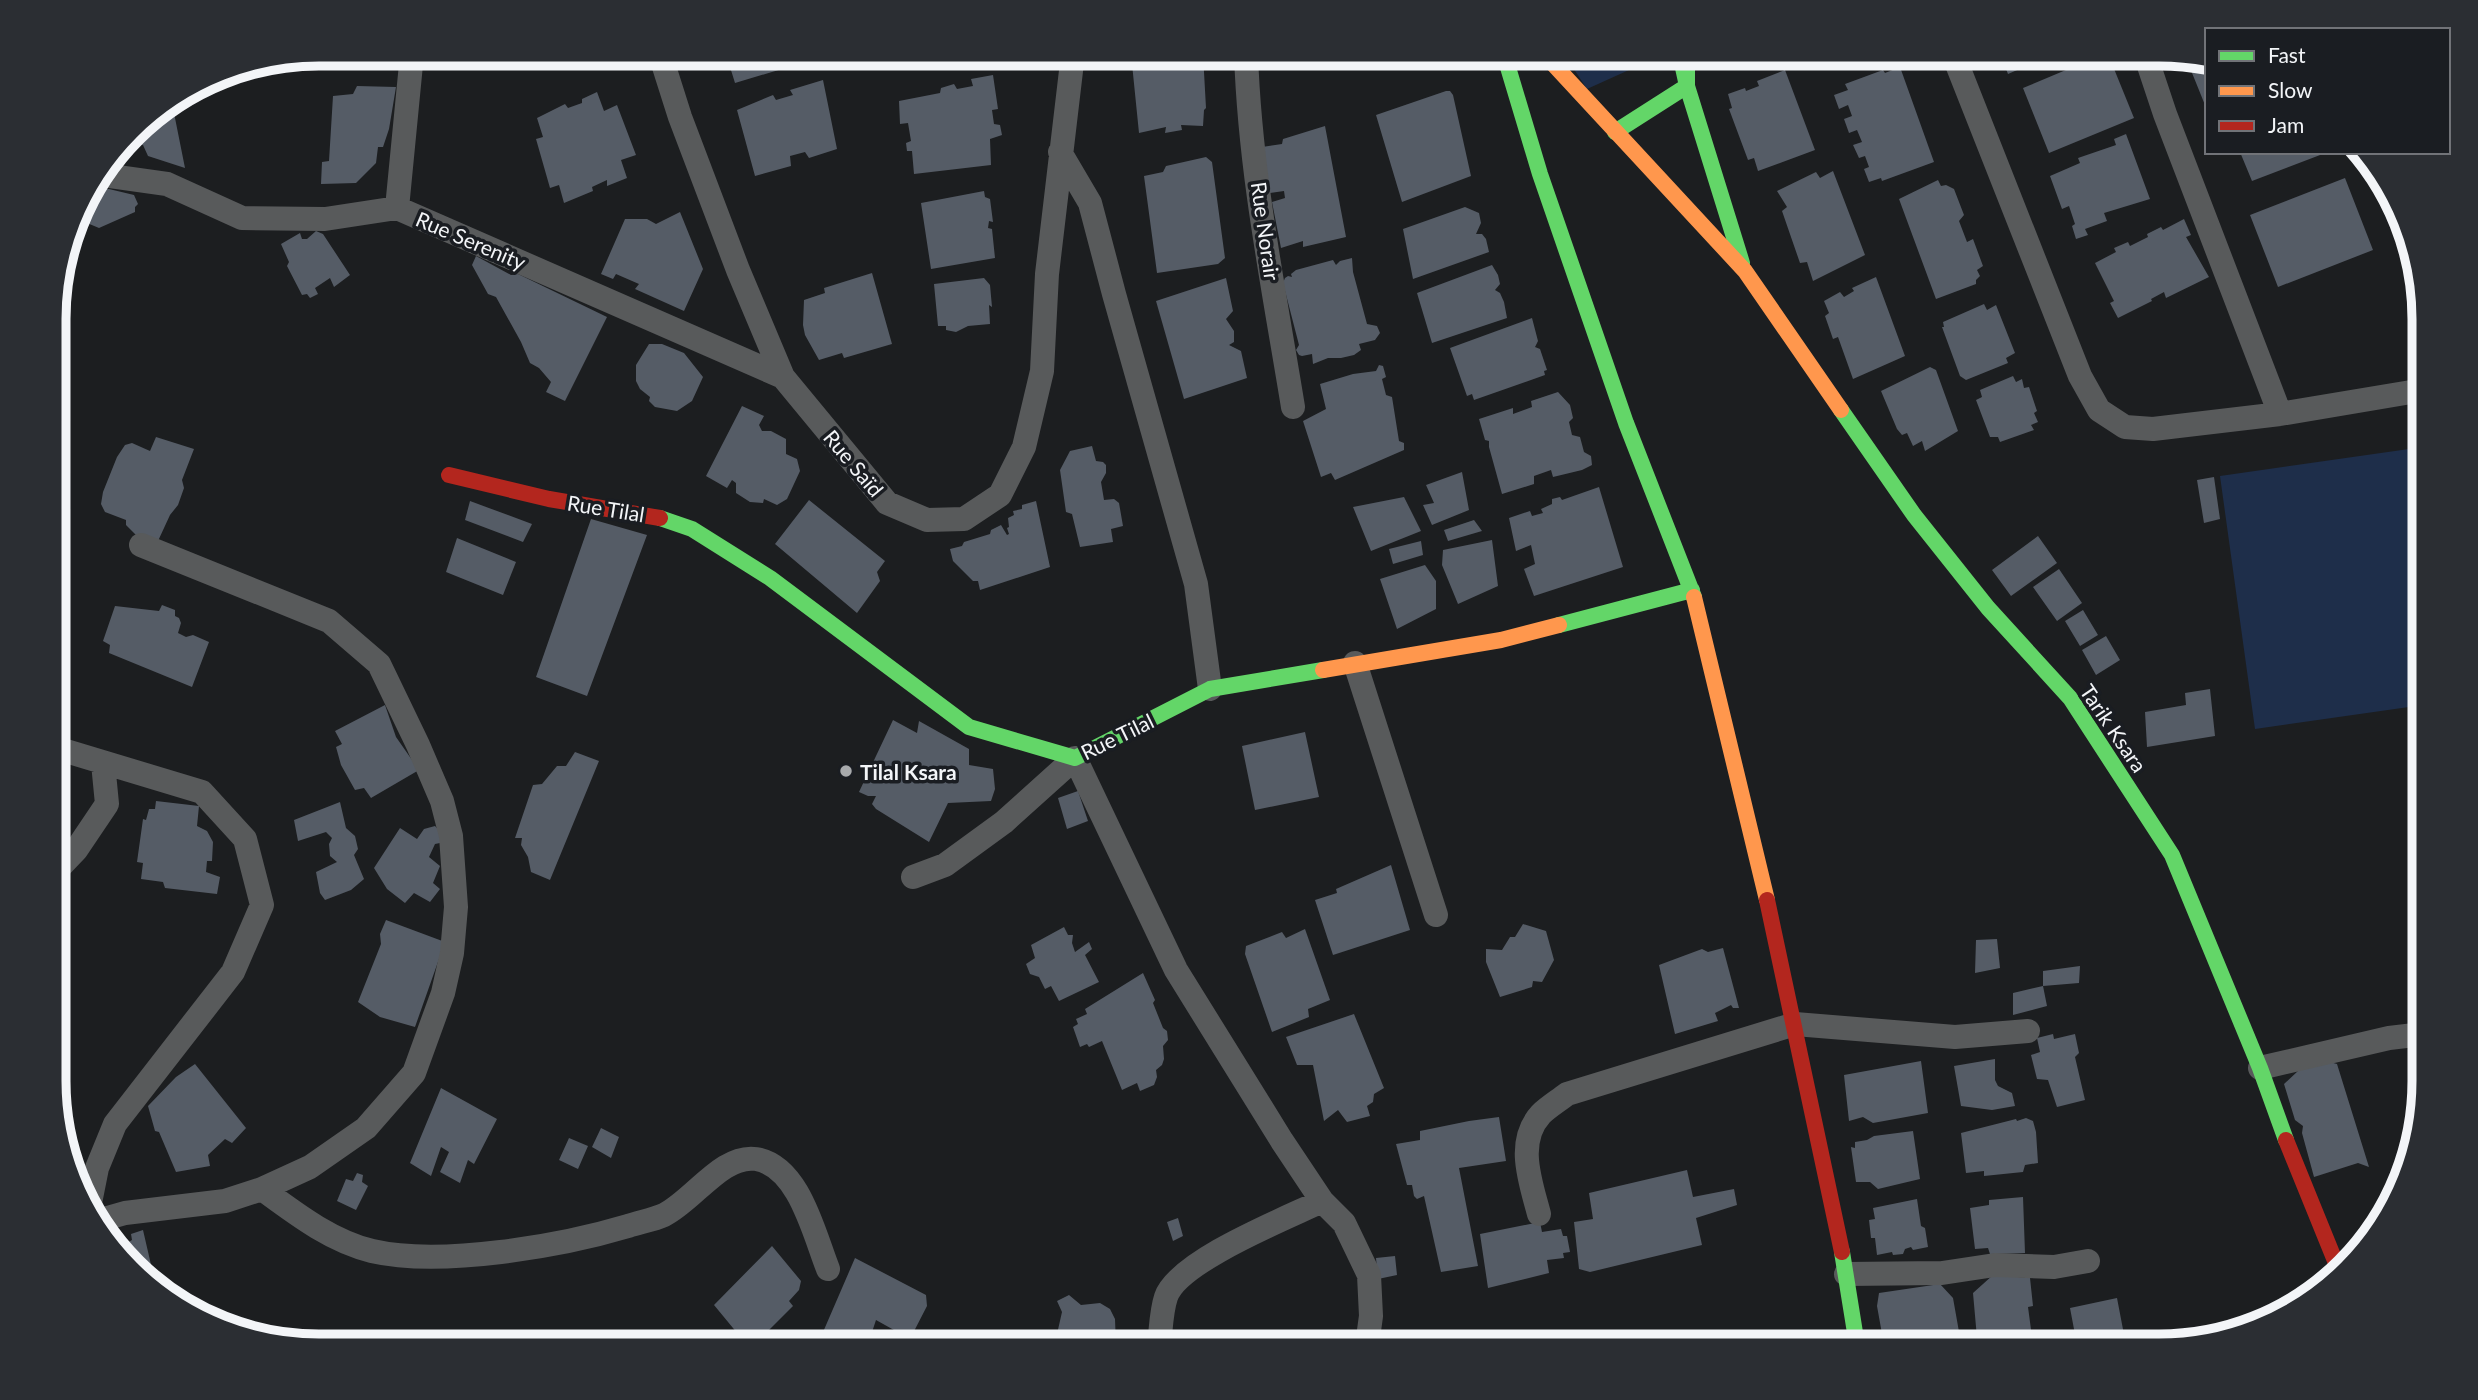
<svg xmlns="http://www.w3.org/2000/svg" width="2478" height="1400" font-family="Lato,sans-serif">
	<style>
		.green { fill: #1e2e4a }
		.building { fill: #555c66 }
		.lines { fill: none; stroke-linecap: round; stroke-linejoin: round }
		.street { stroke: #585a5b; stroke-width: 24 }
		.fast { stroke: #63d668; stroke-width: 16 }
		.slow { stroke: #ff974d; stroke-width: 16 }
		.jam { stroke: #b3261e; stroke-width: 16 }
		.poi-dot { fill: #a8aaac; stroke: #1a1d22; stroke-width: 2.5 }
		.labels { text-anchor: middle; dominant-baseline: central; stroke-width: 7; stroke-linejoin: round; paint-order: stroke }
		.street-label { font-size: 21px; fill: #f3f5f8; stroke: #1a1d22 }
		.poi-label { font-size: 21px; font-weight: bold; fill: #f3f5f8; stroke: #1a1d22; text-anchor: start }
		.rim { fill: none; stroke: #f3f5f8; stroke-width: 9 }
	</style>
	<rect width="100%" height="100%" fill="#1c1e20"/>
	<path class="green" d="M 1564,54 L 1628,54 L 1629,70 L 1587,89 Z
		M 2423,447 L 2423,705 L 2255,729 L 2220,476 Z"/>
	<path class="building" d="M 726,54 L 822,54 L 792,66 L 735,83 Z
		M 1131,54 L 1203,54 L 1206,108 L 1204,110 L 1203,126 L 1181,125 L 1182,130 L 1165,133 L 1166,127 L 1139,133 Z
		M 1714,54 L 1752,54 L 1720,67 Z
		M 1995,54 L 2044,54 L 2045,58 L 2008,74 L 2004,64 L 2000,66 Z
		M 2104,54 L 2108,54 L 2134,118 L 2049,153 L 2023,88 Z
		M 2186,58 L 2207,61 L 2207,110 Z
		M 1900,67 L 1934,162 L 1882,181 L 1881,178 L 1869,182 L 1864,169 L 1869,167 L 1865,156 L 1859,158 L 1853,145 L 1862,142 L 1857,130 L 1849,133 L 1844,119 L 1852,116 L 1848,105 L 1839,109 L 1834,95 L 1848,90 L 1845,84 L 1883,70 L 1885,73 Z
		M 1785,70 L 1815,150 L 1758,171 L 1754,158 L 1748,160 L 1729,109 L 1732,108 L 1728,94 L 1745,88 L 1746,91 L 1759,86 L 1757,81 Z
		M 993,75 L 998,109 L 992,110 L 994,124 L 1000,125 L 1002,135 L 990,139 L 991,165 L 914,174 L 912,151 L 907,151 L 906,143 L 911,141 L 908,123 L 900,124 L 899,101 L 940,93 L 941,88 L 954,84 L 957,89 L 973,86 L 971,79 Z
		M 823,80 L 837,149 L 809,158 L 805,152 L 790,156 L 791,166 L 755,176 L 737,110 L 773,95 L 776,100 L 793,95 L 790,90 Z
		M 357,86 L 396,87 L 389,129 L 383,147 L 378,147 L 376,163 L 356,183 L 321,184 L 322,162 L 329,161 L 333,96 L 353,94 Z
		M 1446,91 L 1450,91 L 1453,95 L 1471,176 L 1402,202 L 1376,115 Z
		M 597,92 L 604,111 L 617,105 L 636,155 L 621,160 L 627,178 L 607,186 L 607,180 L 592,187 L 593,191 L 564,203 L 559,185 L 550,188 L 536,139 L 543,137 L 537,118 L 565,104 L 568,108 L 582,103 L 582,99 Z
		M 172,103 L 185,168 L 148,156 L 143,145 L 136,144 L 119,153 L 144,120 Z
		M 1325,126 L 1346,237 L 1303,247 L 1303,241 L 1281,248 L 1272,202 L 1285,198 L 1284,191 L 1270,193 L 1262,147 L 1282,144 L 1283,139 Z
		M 2126,134 L 2150,199 L 2104,213 L 2107,221 L 2085,229 L 2088,235 L 2076,239 L 2072,226 L 2075,224 L 2069,206 L 2062,209 L 2050,176 L 2080,163 L 2078,158 L 2116,145 L 2114,139 Z
		M 2240,152 L 2328,152 L 2252,181 Z
		M 1206,157 L 1212,162 L 1225,258 L 1218,264 L 1157,273 L 1144,176 L 1163,172 L 1166,166 Z
		M 1833,171 L 1865,255 L 1813,281 L 1807,262 L 1800,263 L 1782,211 L 1787,207 L 1777,191 L 1816,172 L 1820,178 Z
		M 2345,178 L 2373,250 L 2278,287 L 2250,215 Z
		M 1938,180 L 1941,186 L 1946,185 L 1954,189 L 1964,215 L 1959,221 L 1967,242 L 1973,239 L 1983,266 L 1977,270 L 1980,276 L 1976,280 L 1976,284 L 1936,299 L 1899,199 Z
		M 92,188 L 109,189 L 134,195 L 138,204 L 135,207 L 135,212 L 99,228 L 87,223 L 77,228 L 77,235 L 71,237 L 82,202 Z
		M 984,191 L 985,197 L 990,199 L 993,222 L 989,221 L 988,228 L 992,229 L 995,258 L 931,269 L 921,203 Z
		M 1465,207 L 1479,213 L 1481,223 L 1476,234 L 1482,234 L 1486,239 L 1489,252 L 1413,279 L 1403,229 Z
		M 680,212 L 703,269 L 684,311 L 635,289 L 639,284 L 616,274 L 613,279 L 601,274 L 625,219 L 647,219 L 656,224 Z
		M 2184,219 L 2191,235 L 2186,237 L 2209,277 L 2166,298 L 2164,292 L 2151,299 L 2152,301 L 2118,318 L 2110,303 L 2114,301 L 2095,263 L 2116,252 L 2114,248 L 2128,242 L 2130,246 L 2148,237 L 2147,234 L 2161,227 L 2163,230 Z
		M 316,231 L 323,234 L 350,275 L 334,287 L 330,278 L 315,288 L 318,294 L 310,298 L 307,294 L 302,295 L 287,266 L 289,262 L 281,244 L 300,233 L 302,239 L 307,239 Z
		M 476,256 L 511,275 L 518,274 L 607,317 L 565,401 L 546,392 L 551,382 L 539,368 L 530,363 L 521,342 L 496,297 L 488,294 L 472,265 Z
		M 1352,258 L 1353,272 L 1367,324 L 1377,326 L 1380,333 L 1375,340 L 1359,344 L 1361,350 L 1354,355 L 1341,358 L 1328,358 L 1313,364 L 1312,354 L 1302,356 L 1299,355 L 1296,350 L 1299,345 L 1283,283 L 1285,278 L 1288,276 L 1292,277 L 1291,274 L 1296,270 L 1333,260 L 1336,265 L 1340,261 Z
		M 1492,265 L 1498,275 L 1500,284 L 1495,290 L 1500,293 L 1504,302 L 1507,318 L 1432,343 L 1417,293 Z
		M 872,273 L 892,344 L 844,358 L 842,353 L 819,360 L 805,335 L 803,325 L 804,300 L 825,293 L 824,288 Z
		M 1876,277 L 1905,356 L 1853,379 L 1838,337 L 1833,339 L 1825,316 L 1829,313 L 1824,301 L 1840,292 L 1844,297 L 1854,291 L 1852,288 Z
		M 984,278 L 990,285 L 992,307 L 989,305 L 990,324 L 968,326 L 956,332 L 946,330 L 946,326 L 938,326 L 934,284 Z
		M 1226,278 L 1233,311 L 1226,319 L 1234,331 L 1234,342 L 1229,345 L 1241,351 L 1247,378 L 1184,399 L 1156,301 Z
		M 1984,304 L 1987,310 L 1996,305 L 2015,353 L 2006,358 L 2008,363 L 1966,380 L 1960,376 L 1942,327 L 1944,327 L 1943,322 Z
		M 1532,318 L 1538,341 L 1535,347 L 1540,349 L 1547,370 L 1544,371 L 1545,375 L 1474,400 L 1472,394 L 1467,396 L 1450,348 Z
		M 649,344 L 662,344 L 684,353 L 703,377 L 692,401 L 677,411 L 655,407 L 649,401 L 650,397 L 640,389 L 636,381 L 636,365 Z
		M 1379,365 L 1383,366 L 1386,377 L 1382,379 L 1386,395 L 1392,397 L 1399,441 L 1404,443 L 1404,450 L 1335,480 L 1331,473 L 1321,477 L 1303,421 L 1326,409 L 1320,384 L 1353,374 L 1376,371 Z
		M 1930,367 L 1936,370 L 1958,431 L 1925,451 L 1922,441 L 1913,446 L 1907,433 L 1902,435 L 1897,429 L 1881,391 Z
		M 2013,376 L 2016,382 L 2022,379 L 2024,388 L 2029,387 L 2037,411 L 2034,413 L 2038,422 L 2031,425 L 2034,430 L 2000,442 L 1998,437 L 1990,437 L 1976,400 L 1982,397 L 1980,390 Z
		M 1558,392 L 1570,405 L 1573,418 L 1569,422 L 1572,435 L 1580,437 L 1584,452 L 1591,456 L 1592,465 L 1582,470 L 1553,477 L 1551,470 L 1534,476 L 1534,484 L 1502,494 L 1489,447 L 1489,441 L 1485,440 L 1479,419 L 1513,408 L 1513,414 L 1532,407 L 1531,401 Z
		M 742,406 L 764,416 L 759,425 L 762,431 L 771,431 L 786,439 L 786,454 L 797,459 L 800,471 L 787,499 L 777,505 L 764,499 L 763,503 L 750,502 L 736,493 L 736,483 L 732,480 L 727,488 L 706,476 Z
		M 156,437 L 194,449 L 182,480 L 184,488 L 178,505 L 170,515 L 158,541 L 137,536 L 126,525 L 126,520 L 105,512 L 101,504 L 103,492 L 117,457 L 125,445 L 132,443 L 150,451 Z
		M 1092,446 L 1096,461 L 1103,462 L 1106,465 L 1106,473 L 1101,482 L 1104,500 L 1114,499 L 1119,503 L 1123,526 L 1111,529 L 1113,542 L 1080,547 L 1072,514 L 1066,512 L 1060,470 L 1070,451 Z
		M 1462,472 L 1469,510 L 1432,525 L 1423,505 L 1434,503 L 1426,485 Z
		M 2214,477 L 2220,519 L 2204,523 L 2197,480 Z
		M 1599,487 L 1623,567 L 1534,596 L 1524,569 L 1535,564 L 1531,545 L 1516,551 L 1509,518 L 1530,511 L 1532,516 L 1543,513 L 1541,509 L 1552,504 L 1552,499 L 1560,497 L 1562,500 Z
		M 1404,497 L 1421,531 L 1371,551 L 1353,507 Z
		M 809,500 L 885,561 L 877,572 L 880,581 L 857,613 L 775,544 Z
		M 470,501 L 532,524 L 523,542 L 465,520 Z
		M 1036,501 L 1050,567 L 980,590 L 978,581 L 973,581 L 953,561 L 950,549 L 962,546 L 964,542 L 990,534 L 991,530 L 1001,525 L 1007,535 L 1009,534 L 1007,528 L 1009,527 L 1008,518 L 1014,515 L 1013,511 L 1022,509 L 1022,505 Z
		M 591,519 L 647,535 L 587,696 L 536,677 Z
		M 1474,520 L 1482,531 L 1448,541 L 1444,530 Z
		M 2038,536 L 2057,563 L 2011,596 L 1992,570 Z
		M 457,538 L 516,562 L 503,595 L 446,572 Z
		M 1492,540 L 1498,586 L 1458,604 L 1442,565 L 1443,550 Z
		M 1421,541 L 1423,555 L 1393,564 L 1389,549 Z
		M 1425,565 L 1436,581 L 1436,609 L 1397,629 L 1380,579 Z
		M 2059,569 L 2082,603 L 2057,621 L 2033,587 Z
		M 162,605 L 175,610 L 175,616 L 179,618 L 181,623 L 178,633 L 186,637 L 193,635 L 209,642 L 192,687 L 109,653 L 110,645 L 103,641 L 115,606 L 159,611 Z
		M 2083,610 L 2098,635 L 2080,646 L 2065,621 Z
		M 2106,636 L 2120,660 L 2096,675 L 2082,650 Z
		M 2210,689 L 2215,736 L 2147,747 L 2145,712 L 2186,705 L 2185,693 Z
		M 385,705 L 396,737 L 419,770 L 371,798 L 364,788 L 355,790 L 341,765 L 336,747 L 342,744 L 335,731 Z
		M 893,720 L 917,733 L 919,721 L 969,749 L 969,765 L 993,769 L 995,789 L 991,801 L 948,803 L 929,842 L 876,809 L 872,804 L 876,796 L 868,796 L 859,792 Z
		M 1305,732 L 1319,797 L 1255,810 L 1242,746 Z
		M 575,752 L 599,761 L 550,880 L 531,872 L 528,857 L 521,845 L 522,838 L 515,838 L 533,785 L 542,784 L 557,766 L 566,766 Z
		M 1078,791 L 1088,821 L 1067,829 L 1058,798 Z
		M 156,801 L 199,806 L 197,826 L 207,831 L 213,842 L 212,861 L 207,861 L 206,872 L 220,877 L 217,894 L 165,888 L 163,882 L 141,879 L 143,863 L 137,862 L 143,819 L 146,820 L 149,809 L 155,809 Z
		M 340,802 L 346,828 L 355,836 L 358,849 L 354,855 L 364,879 L 351,890 L 325,900 L 320,893 L 316,872 L 337,862 L 330,856 L 329,844 L 332,838 L 326,832 L 298,841 L 294,820 Z
		M 435,826 L 446,838 L 445,842 L 435,844 L 429,857 L 440,866 L 433,883 L 440,889 L 430,902 L 414,893 L 405,903 L 387,889 L 374,868 L 400,828 L 417,839 L 424,829 Z
		M 1391,865 L 1410,930 L 1333,955 L 1315,900 L 1337,893 L 1336,889 Z
		M 386,920 L 445,942 L 415,1027 L 380,1017 L 358,1002 L 381,944 L 380,934 Z
		M 1523,924 L 1546,931 L 1554,960 L 1542,982 L 1533,981 L 1532,987 L 1500,997 L 1486,962 L 1486,949 L 1502,950 L 1510,937 L 1515,937 Z
		M 1064,927 L 1068,935 L 1073,935 L 1072,943 L 1075,952 L 1089,942 L 1092,949 L 1085,955 L 1099,982 L 1059,1001 L 1051,986 L 1045,989 L 1039,977 L 1030,974 L 1026,964 L 1035,958 L 1031,945 Z
		M 1305,929 L 1330,1000 L 1308,1009 L 1309,1017 L 1272,1032 L 1245,954 L 1246,946 L 1282,932 L 1286,938 Z
		M 1997,939 L 2000,968 L 1975,973 L 1976,940 Z
		M 1723,948 L 1739,1008 L 1733,1008 L 1731,1005 L 1715,1013 L 1718,1021 L 1675,1034 L 1659,965 L 1702,949 L 1708,952 Z
		M 2080,966 L 2079,983 L 2043,986 L 2043,971 Z
		M 1143,973 L 1155,1000 L 1153,1003 L 1163,1028 L 1167,1031 L 1168,1040 L 1163,1046 L 1164,1059 L 1162,1065 L 1156,1070 L 1157,1077 L 1154,1085 L 1140,1091 L 1137,1083 L 1122,1090 L 1102,1041 L 1089,1047 L 1087,1044 L 1080,1047 L 1073,1027 L 1078,1024 L 1076,1019 L 1087,1014 L 1085,1009 Z
		M 2043,986 L 2047,1006 L 2013,1015 L 2013,993 Z
		M 1354,1014 L 1384,1088 L 1374,1094 L 1373,1102 L 1367,1106 L 1370,1116 L 1347,1122 L 1338,1110 L 1324,1121 L 1313,1065 L 1297,1065 L 1286,1037 Z
		M 2053,1034 L 2054,1039 L 2075,1034 L 2079,1053 L 2075,1057 L 2085,1100 L 2057,1107 L 2048,1080 L 2037,1079 L 2031,1055 L 2040,1052 L 2037,1038 Z
		M 1995,1059 L 1995,1080 L 1998,1086 L 2012,1093 L 2015,1106 L 1992,1110 L 1961,1106 L 1954,1066 Z
		M 1921,1061 L 1928,1113 L 1873,1123 L 1863,1117 L 1849,1121 L 1844,1075 Z
		M 2326,1061 L 2337,1064 L 2369,1167 L 2358,1163 L 2314,1177 L 2302,1133 L 2303,1126 L 2295,1120 L 2284,1084 L 2299,1070 Z
		M 195,1064 L 246,1128 L 232,1143 L 225,1139 L 208,1155 L 210,1166 L 176,1172 L 159,1132 L 155,1131 L 148,1106 L 176,1077 Z
		M 441,1088 L 497,1119 L 474,1164 L 468,1160 L 460,1183 L 440,1172 L 449,1152 L 441,1147 L 431,1176 L 410,1163 Z
		M 1499,1117 L 1506,1161 L 1459,1168 L 1478,1266 L 1441,1272 L 1424,1196 L 1417,1199 L 1414,1196 L 1412,1185 L 1407,1185 L 1396,1144 L 1420,1140 L 1420,1131 L 1469,1121 Z
		M 2026,1118 L 2033,1121 L 2036,1132 L 2038,1163 L 2025,1165 L 2023,1172 L 1984,1176 L 1984,1171 L 1966,1173 L 1961,1133 L 2016,1119 L 2017,1121 Z
		M 601,1128 L 619,1137 L 611,1158 L 592,1147 Z
		M 1913,1131 L 1920,1179 L 1878,1189 L 1870,1182 L 1856,1182 L 1851,1147 L 1855,1148 L 1855,1142 L 1867,1140 L 1874,1136 Z
		M 569,1138 L 588,1146 L 578,1169 L 559,1160 Z
		M 1687,1170 L 1693,1197 L 1734,1189 L 1737,1205 L 1696,1218 L 1702,1245 L 1590,1272 L 1579,1269 L 1574,1222 L 1593,1219 L 1589,1193 Z
		M 357,1173 L 363,1175 L 362,1182 L 368,1186 L 356,1210 L 337,1201 L 346,1179 L 353,1181 Z
		M 2023,1197 L 2025,1253 L 1990,1254 L 1988,1248 L 1975,1249 L 1970,1208 L 1989,1205 L 1989,1200 Z
		M 1917,1199 L 1921,1226 L 1925,1228 L 1928,1247 L 1913,1250 L 1911,1247 L 1905,1249 L 1903,1254 L 1893,1255 L 1892,1252 L 1877,1255 L 1875,1238 L 1871,1238 L 1869,1220 L 1875,1219 L 1873,1208 Z
		M 1178,1218 L 1183,1236 L 1173,1241 L 1167,1222 Z
		M 1540,1222 L 1542,1232 L 1561,1229 L 1563,1236 L 1567,1236 L 1570,1252 L 1563,1253 L 1564,1258 L 1547,1260 L 1549,1273 L 1488,1288 L 1480,1234 Z
		M 143,1230 L 152,1269 L 156,1281 L 120,1247 L 132,1240 L 131,1234 Z
		M 772,1246 L 801,1281 L 799,1290 L 789,1301 L 793,1306 L 766,1333 L 760,1331 L 747,1345 L 714,1305 Z
		M 1395,1256 L 1397,1275 L 1378,1279 L 1376,1258 Z
		M 855,1258 L 926,1295 L 927,1306 L 910,1339 L 876,1320 L 869,1341 L 865,1346 L 817,1346 Z
		M 1993,1275 L 2030,1278 L 2033,1306 L 2028,1307 L 2032,1337 L 1994,1343 L 1994,1336 L 1977,1338 L 1973,1293 Z
		M 1940,1284 L 1953,1298 L 1961,1343 L 1884,1345 L 1877,1306 L 1879,1293 Z
		M 1069,1295 L 1081,1305 L 1100,1303 L 1110,1309 L 1115,1319 L 1116,1346 L 1060,1346 L 1057,1334 L 1062,1312 L 1057,1301 Z
		M 2117,1298 L 2126,1345 L 2077,1345 L 2070,1308 Z"/>
	<g class="lines">
		<path class="street" d="M 660,54 L 680,117 L 738,270 L 783,377 L 887,503 L 927,520 L 964,519 L 1000,495 L 1024,447 L 1042,371 L 1047,274 L 1073,54
			M 1246,54 C 1250,173 1274,290 1293,407
			M 1953,54 L 2080,376 L 2099,410 L 2125,427 L 2153,429 L 2280,414 L 2423,390
			M 2145,54 L 2165,114 L 2280,414
			M 1060,152 L 1090,203 L 1114,294 L 1196,584 L 1210,689
			M 103,175 L 167,184 L 242,218 L 325,219 L 397,208 L 783,377
			M 397,208 L 412,54
			M 1355,663 L 1436,915
			M 56,748 L 202,792 L 245,839 L 262,905 L 233,972 L 115,1124 L 97,1168 L 90,1203
			M 56,871 L 76,850 L 107,804 L 103,763
			M 913,877 L 945,865 L 1004,822 L 1075,758 L 1176,970 L 1282,1141 L 1322,1201 L 1344,1223 L 1369,1275 L 1371,1316 L 1367,1345
			M 2260,1068 L 2389,1038 L 2423,1034
			M 262,1189 C 296,1214 331,1241 372,1251 C 441,1267 561,1246 628,1226 C 640,1222 653,1220 664,1215 C 694,1200 722,1154 756,1159 C 799,1166 814,1234 828,1269
			M 1539,1214 C 1531,1183 1515,1142 1541,1114 C 1548,1107 1558,1101 1567,1094 L 1795,1024 L 1955,1037 L 2028,1031
			M 97,1221 L 125,1213 L 225,1201 L 262,1189 L 310,1167 L 366,1128 L 414,1073 L 443,993 L 452,953 L 456,907 L 451,836 L 442,801 L 418,745 L 379,664 L 329,621 L 141,545
			M 1846,1274 L 1942,1273 L 1995,1265 L 2054,1267 L 2088,1261
			M 1159,1345 C 1161,1330 1161,1312 1166,1297 C 1178,1261 1287,1218 1322,1201"/>
		<path class="fast" d="M 1504,54 L 1540,174 L 1626,423 L 1694,597
			M 1680,54 L 1687,86 L 1742,263
			M 1615,132 L 1687,86 L 1687,65
			M 1841,410 L 1914,515 L 1988,608 L 2070,698 L 2172,855 L 2260,1068 L 2286,1140
			M 660,518 L 692,529 L 770,578 L 969,727 L 1075,758 L 1210,689 L 1323,670
			M 1559,625 L 1692,590
			M 1842,1252 L 1857,1345"/>
		<path class="slow" d="M 1544,54 L 1745,271 L 1841,410
			M 1694,597 L 1767,900
			M 1323,670 L 1501,640 L 1559,625"/>
		<path class="jam" d="M 449,475 L 549,499 L 660,518
			M 1767,900 L 1842,1252
			M 2286,1140 L 2340,1273"/>
	</g>
	<circle class="poi-dot" cx="846" cy="771" r="7"/>
	<g class="labels">
		<g class="street-label">
			<text transform="translate(1266 231) rotate(82)">Rue Norair</text>
			<text transform="translate(471 240) rotate(23)">Rue Serenity</text>
			<text transform="translate(854 463) rotate(50)">Rue Saïd</text>
			<text transform="translate(606 508) rotate(9)">Rue Tilal</text>
			<text transform="translate(2114 728) rotate(56)">Tarik Ksara</text>
			<text transform="translate(1117 736) rotate(-26)">Rue Tilal</text>
		</g>
		<g class="poi-label">
			<text x="860" y="771">Tilal Ksara</text>
		</g>
	</g>
	<path d="M0 0H2478V1400H0ZM319 66H2159A253 253 0 0 1 2412 319V1081A253 253 0 0 1 2159 1334H319A253 253 0 0 1 66 1081V319A253 253 0 0 1 319 66Z" fill="#2b2e33" fill-rule="evenodd"/>
	<path class="rim" d="M319 66H2159A253 253 0 0 1 2412 319V1081A253 253 0 0 1 2159 1334H319A253 253 0 0 1 66 1081V319A253 253 0 0 1 319 66Z"/>
	<rect x="2205" y="28" width="245" height="126" fill="#1a1d22" stroke="#717378" stroke-width="2"/>
	<rect x="2219" y="51" width="35" height="10" fill="#63d668" stroke="#717378" stroke-width="2"/>
	<text x="2268" y="63" font-size="21" fill="#f3f5f8">Fast</text>
	<rect x="2219" y="86" width="35" height="10" fill="#ff974d" stroke="#717378" stroke-width="2"/>
	<text x="2268" y="98" font-size="21" fill="#f3f5f8">Slow</text>
	<rect x="2219" y="121" width="35" height="10" fill="#b3261e" stroke="#717378" stroke-width="2"/>
	<text x="2268" y="133" font-size="21" fill="#f3f5f8">Jam</text>
</svg>
